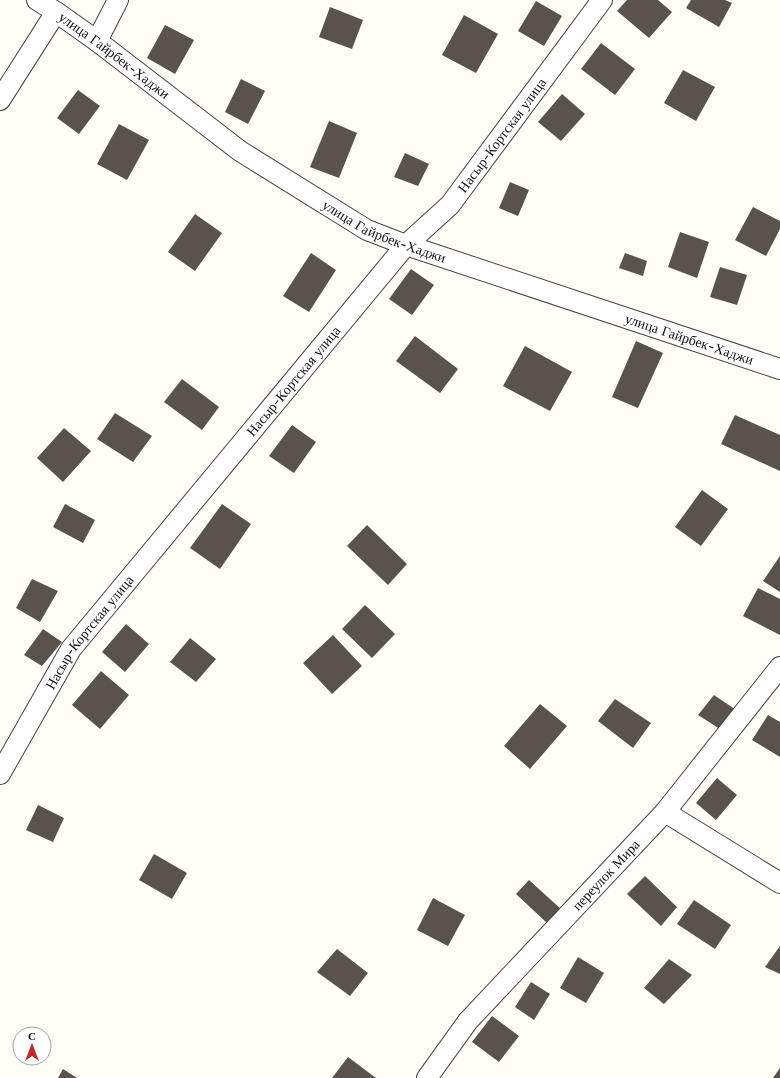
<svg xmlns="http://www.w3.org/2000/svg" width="780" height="1078" font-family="'Libre Baskerville',serif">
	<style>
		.building { fill: #5a524d }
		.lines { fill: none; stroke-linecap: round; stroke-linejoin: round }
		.minor-casing { stroke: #444; stroke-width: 22 }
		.minor { stroke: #fff; stroke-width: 20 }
		.labels { text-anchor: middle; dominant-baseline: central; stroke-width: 4; stroke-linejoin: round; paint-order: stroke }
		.street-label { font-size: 14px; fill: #111; stroke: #fff }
	</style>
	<rect width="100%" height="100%" fill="#fffdf5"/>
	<path class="building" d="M 627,0 L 658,0 L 672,12 L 649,38 L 617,11 Z
		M 691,0 L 725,0 L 732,3 L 719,27 L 686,8 Z
		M 536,1 L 562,16 L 544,46 L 518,31 Z
		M 330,7 L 363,20 L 352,49 L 319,37 Z
		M 464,15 L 498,34 L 476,73 L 442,55 Z
		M 165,25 L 194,40 L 175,74 L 147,58 Z
		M 601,43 L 635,69 L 615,95 L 581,69 Z
		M 683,70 L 715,87 L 696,121 L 664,103 Z
		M 241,79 L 265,91 L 248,124 L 225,112 Z
		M 78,90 L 100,106 L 79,134 L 57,118 Z
		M 562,94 L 585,114 L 561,141 L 538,122 Z
		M 329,121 L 357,133 L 339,178 L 310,167 Z
		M 119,124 L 149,140 L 127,180 L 97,164 Z
		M 405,153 L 429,164 L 418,186 L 394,177 Z
		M 510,182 L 529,190 L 518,216 L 499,208 Z
		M 753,207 L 780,221 L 780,229 L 766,256 L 735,240 Z
		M 195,214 L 222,233 L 195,271 L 168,252 Z
		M 680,232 L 709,242 L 697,278 L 668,267 Z
		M 311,253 L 336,270 L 309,312 L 283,296 Z
		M 625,253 L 647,261 L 643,276 L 619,268 Z
		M 720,267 L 747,275 L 737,305 L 710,297 Z
		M 411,269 L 434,285 L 412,315 L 389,299 Z
		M 415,336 L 458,369 L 440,393 L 396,361 Z
		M 636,341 L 663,353 L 638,408 L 612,397 Z
		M 525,346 L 572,372 L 550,411 L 503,386 Z
		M 182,379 L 219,407 L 202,430 L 164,402 Z
		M 115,413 L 152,436 L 133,462 L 97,439 Z
		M 735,415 L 780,435 L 780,471 L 721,444 Z
		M 292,425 L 316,442 L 294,473 L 269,456 Z
		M 64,428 L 91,451 L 63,482 L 37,458 Z
		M 702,490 L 728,509 L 701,546 L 675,527 Z
		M 65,504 L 95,520 L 83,543 L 53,527 Z
		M 222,504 L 251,524 L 220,569 L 190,548 Z
		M 367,525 L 407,564 L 388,585 L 347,546 Z
		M 780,556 L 780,592 L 763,581 Z
		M 32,579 L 58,591 L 40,622 L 16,608 Z
		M 758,588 L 780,599 L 780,635 L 743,616 Z
		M 365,605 L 395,634 L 372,658 L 342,629 Z
		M 126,624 L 149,644 L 125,672 L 102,652 Z
		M 43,629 L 62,642 L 42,666 L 24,655 Z
		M 333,635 L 362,666 L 332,694 L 303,663 Z
		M 190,638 L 216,659 L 196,682 L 170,662 Z
		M 101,671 L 129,695 L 100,729 L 72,705 Z
		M 714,695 L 736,710 L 720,729 L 698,715 Z
		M 615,699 L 651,723 L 633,748 L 598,721 Z
		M 540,704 L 567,726 L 530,769 L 504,746 Z
		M 768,715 L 780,722 L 780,757 L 752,740 Z
		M 717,778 L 737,795 L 716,820 L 696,803 Z
		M 38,805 L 64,818 L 53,842 L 26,830 Z
		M 154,854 L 187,873 L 172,899 L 139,880 Z
		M 645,876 L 677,907 L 661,926 L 627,894 Z
		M 529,880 L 562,910 L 547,923 L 516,894 Z
		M 433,898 L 465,915 L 448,946 L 417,930 Z
		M 694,900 L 731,925 L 715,949 L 677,924 Z
		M 780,946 L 780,974 L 765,967 Z
		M 337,949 L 368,973 L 350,996 L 317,972 Z
		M 578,957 L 604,973 L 586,1003 L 560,988 Z
		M 669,959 L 692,975 L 664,1004 L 644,988 Z
		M 531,982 L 550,994 L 534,1020 L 515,1007 Z
		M 492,1016 L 519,1036 L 499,1062 L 472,1042 Z
		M 348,1057 L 376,1078 L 332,1078 Z
		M 780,1068 L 780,1078 L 773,1078 Z
		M 63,1069 L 77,1078 L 58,1078 Z"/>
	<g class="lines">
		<defs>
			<g id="minor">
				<path id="s1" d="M 37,0 L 56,12 L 97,41 L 240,151 L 367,230 L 406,245 L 780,369"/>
				<path d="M 97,41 L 118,0"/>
				<path d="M 0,100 L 56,12"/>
				<path id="s2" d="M 0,774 L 71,649 L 406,245 L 450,205 L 602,0"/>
				<path d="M 665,812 L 780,883"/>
				<path id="s3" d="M 427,1078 L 468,1021 L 665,812 L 780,667"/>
			</g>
		</defs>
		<use href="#minor" class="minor-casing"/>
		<use href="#minor" class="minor"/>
	</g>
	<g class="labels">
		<g class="street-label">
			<text stroke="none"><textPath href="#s1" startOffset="95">улица Гайрбек-Хаджи</textPath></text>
			<text stroke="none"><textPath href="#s2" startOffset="815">Насыр-Кортская улица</textPath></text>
			<text stroke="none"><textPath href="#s1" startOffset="419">улица Гайрбек-Хаджи</textPath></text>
			<text stroke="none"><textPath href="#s1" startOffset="743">улица Гайрбек-Хаджи</textPath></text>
			<text stroke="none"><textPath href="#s2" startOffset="492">Насыр-Кортская улица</textPath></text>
			<text stroke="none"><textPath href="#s2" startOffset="168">Насыр-Кортская улица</textPath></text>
			<text stroke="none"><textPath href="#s3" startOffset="271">переулок Мира</textPath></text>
		</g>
	</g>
	<g transform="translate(32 1046)"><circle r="19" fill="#ffffff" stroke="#a0a0a0"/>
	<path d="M0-3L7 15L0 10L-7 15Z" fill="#c4262e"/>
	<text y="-6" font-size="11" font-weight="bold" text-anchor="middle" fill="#111111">С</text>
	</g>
</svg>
